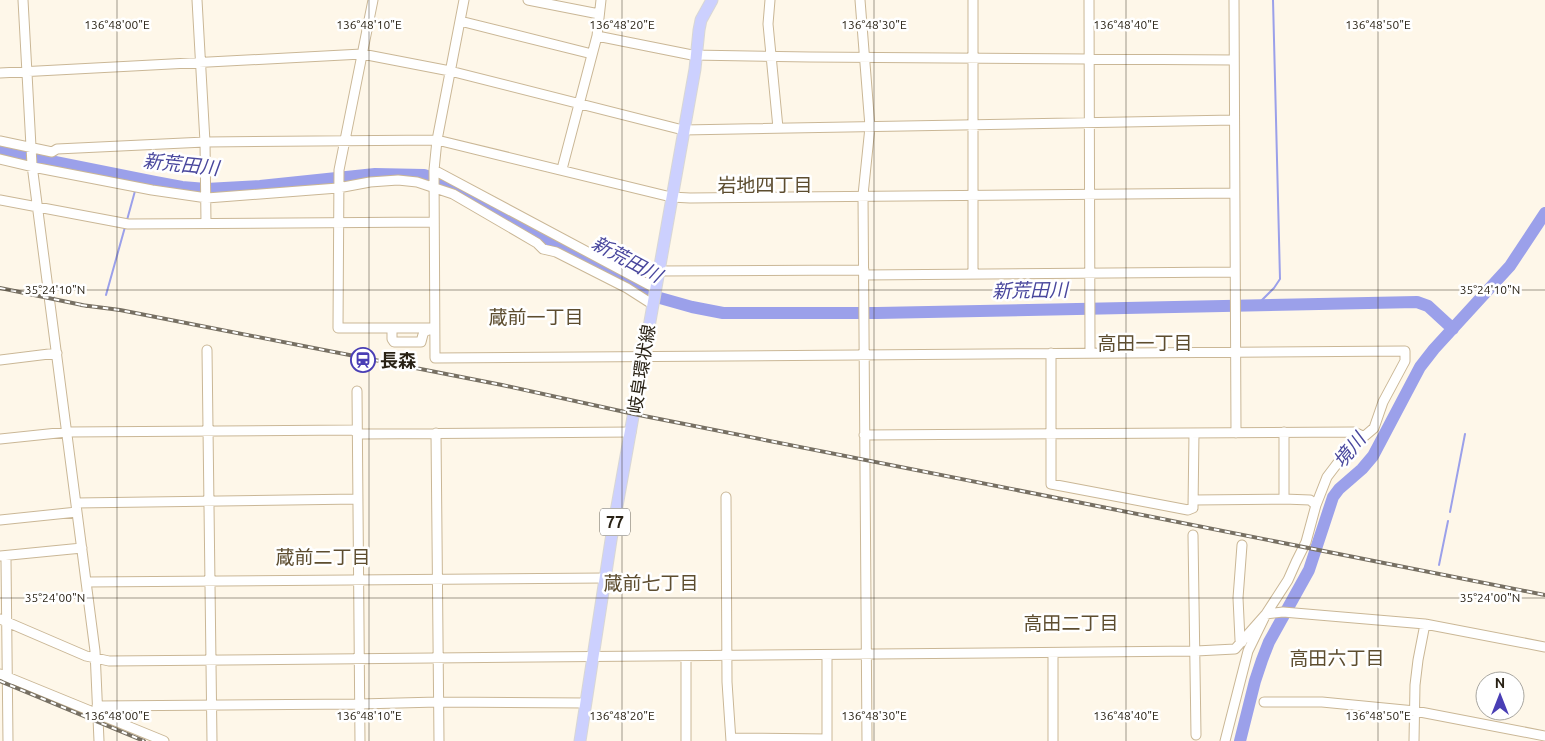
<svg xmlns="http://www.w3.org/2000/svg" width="1545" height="741" font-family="Ubuntu,'Noto Sans JP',sans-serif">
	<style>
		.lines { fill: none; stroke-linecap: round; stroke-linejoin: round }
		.stream { stroke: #9ba0ea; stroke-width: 2 }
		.river { stroke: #9ba0ea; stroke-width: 12 }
		.minor-casing { stroke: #cab796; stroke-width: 11 }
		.major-casing { stroke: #d8d7d5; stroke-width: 13 }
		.minor { stroke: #fff; stroke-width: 9 }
		.major { stroke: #ccd0fe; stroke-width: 11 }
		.rail-casing { stroke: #777063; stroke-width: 4 }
		.rail { stroke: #fff; stroke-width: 2; stroke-dasharray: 5.5; stroke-linecap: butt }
		.ticks { fill: none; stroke: #292215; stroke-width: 1; stroke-opacity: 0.45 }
		.labels { text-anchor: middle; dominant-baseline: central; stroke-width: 5; stroke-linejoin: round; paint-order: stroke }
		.shield { fill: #fff; stroke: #69645b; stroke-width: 1 }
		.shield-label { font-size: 16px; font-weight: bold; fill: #292215 }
		.poi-label { font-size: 18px; font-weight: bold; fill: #292215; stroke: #fff; text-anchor: start }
		.street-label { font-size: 18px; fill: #292215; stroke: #fff }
		.water-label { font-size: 19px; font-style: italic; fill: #49479d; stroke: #fff }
		.neighbourhood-label { font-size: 19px; fill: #5d4d2f; stroke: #fff }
		.ticks-label { font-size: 12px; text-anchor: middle; fill: #292215; stroke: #fff; stroke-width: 5; stroke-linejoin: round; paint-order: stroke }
	</style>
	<rect width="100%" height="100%" fill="#fef7e9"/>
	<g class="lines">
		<path class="stream" d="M 127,220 L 135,191
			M 106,295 L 125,227
			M 1257,305 L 1274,288 L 1280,279 L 1273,0
			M 1450,512 L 1465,434
			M 1439,565 L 1448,521"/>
		<path class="river" d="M 0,151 L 155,182 L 182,187 L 206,189 L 260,186 L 375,174 L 424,175 L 450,184 L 550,240 L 660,298 L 692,307 L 723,313 L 877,313 L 1417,302 L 1428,306 L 1453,329
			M 1240,741 L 1255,681 L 1262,660 L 1269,642 L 1309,570 L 1333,497 L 1339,489 L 1362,469 L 1373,456 L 1420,367 L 1434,349 L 1510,266 L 1545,213"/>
		<defs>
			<path id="minor" d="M 23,0 L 32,165 L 95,651 L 99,741
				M 197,0 L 205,142 L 206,223
				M 373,0 L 339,170 L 338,328 L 434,328 C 422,332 424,331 421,342 L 394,342 L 392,339 L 392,328
				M 464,0 L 437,140 L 434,170 L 435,358 L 1405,351 L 1405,361 L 1383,402 L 1374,428 L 1346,452 L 1327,477 L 1316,505 L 1306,542 L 1296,562 L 1288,580 L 1266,614 L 1248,651 L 1225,741
				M 528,0 L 599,14
				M 770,0 L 768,24 L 778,128
				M 860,0 L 870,127 L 863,195 L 867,741
				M 973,0 L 973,274
				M 1089,0 L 1090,353
				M 1234,0 L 1236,433
				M 460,21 L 592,54
				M 597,36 L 692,55 L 810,57 L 1234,60
				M 0,73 L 362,54 L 450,71 L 683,130 L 1234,120
				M 0,141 L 52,152 L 57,149 L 205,142 L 437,140 L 671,197 L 690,198 L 1234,193
				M 0,159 L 33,167 L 152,190 L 207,198 L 299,191 L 338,188 L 370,182 L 398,180 L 417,182 L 453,194 L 537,243 L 543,249 L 556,252 L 627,288 L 652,304
				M 562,169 L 597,36 L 601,0
				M 434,170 L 655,288
				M 0,200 L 128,224 L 434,222
				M 658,271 L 864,270
				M 864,275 L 1234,272
				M 207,350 L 212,741
				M 1051,353 L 1051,484 L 1188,510 L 1193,508 L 1194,433
				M 0,360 L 57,353
				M 357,391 L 360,741
				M 436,433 L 439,741
				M 864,435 L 1354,432 L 1363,436
				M 0,439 L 67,432 L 352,430 L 362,434 L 631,432
				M 726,497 L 727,682 L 731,741
				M 1284,499 L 1284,432
				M 1194,500 L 1284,499 L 1310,500 L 1316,505
				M 76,503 L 358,499
				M 0,520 L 77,512
				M 1193,535 L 1196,735
				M 1242,545 L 1238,598 L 1240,640 L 1242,642
				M 0,556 L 82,548
				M 5,556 L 6,560 L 8,741
				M 86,582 L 605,578
				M 0,619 L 86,656 L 109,661 L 1196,651 L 1235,649 L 1266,614 L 1283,612 L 1425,624 L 1545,647
				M 1053,653 L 1053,741
				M 827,655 L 827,741
				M 0,674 L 164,741
				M 1264,702 L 1322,702 L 1415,711 L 1545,736
				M 97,706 L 360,704 L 438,702 L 586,703
				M 731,738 L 827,739
				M 686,741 L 686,656
				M 1414,741 L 1415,685 L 1418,660 L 1425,624"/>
			<path id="major" d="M 580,741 L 611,540 L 695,69 L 699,30 L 701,20 L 712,0"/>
		</defs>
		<use href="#minor" class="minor-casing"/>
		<use href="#major" class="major-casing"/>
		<use href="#minor" class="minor"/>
		<use href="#major" class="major"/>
		<defs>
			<path id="rail" d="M 0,288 L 87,306
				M 81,305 L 120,310 L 502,385 L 634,414 L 1545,595
				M 0,681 L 144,741"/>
		</defs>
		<use href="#rail" class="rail-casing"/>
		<use href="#rail" class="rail"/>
	</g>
	<path class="ticks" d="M 117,0 L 117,741M 369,0 L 369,741M 622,0 L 622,741M 874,0 L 874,741M 1126,0 L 1126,741M 1378,0 L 1378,741M 0,290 L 1545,290M 0,598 L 1545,598"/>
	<defs>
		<symbol id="station-ring" viewBox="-11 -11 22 22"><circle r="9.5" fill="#fff" stroke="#493eb5" stroke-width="1.5"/><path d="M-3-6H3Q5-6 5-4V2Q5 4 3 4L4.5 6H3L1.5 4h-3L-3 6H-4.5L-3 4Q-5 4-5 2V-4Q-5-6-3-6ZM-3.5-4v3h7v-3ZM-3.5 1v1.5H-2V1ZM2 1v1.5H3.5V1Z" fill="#493eb5"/></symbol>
	</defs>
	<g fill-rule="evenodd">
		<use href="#station-ring" x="349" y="346" width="28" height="28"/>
	</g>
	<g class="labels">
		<rect class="shield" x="600" y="508.5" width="30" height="27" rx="4"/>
		<g class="shield-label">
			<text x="615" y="522">77</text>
		</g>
		<g class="poi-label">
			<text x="380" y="360">長森</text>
		</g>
		<g class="street-label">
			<text transform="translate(641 369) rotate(-81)">岐阜環状線</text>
		</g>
		<g class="water-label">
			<text transform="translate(181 164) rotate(6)">新荒田川</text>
			<text transform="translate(627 259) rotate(28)">新荒田川</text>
			<text transform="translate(1030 290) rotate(-1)">新荒田川</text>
			<text transform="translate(1349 450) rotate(-51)">境川</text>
		</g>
		<g class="neighbourhood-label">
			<text x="765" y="185">岩地四丁目</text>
			<text x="536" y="317">蔵前一丁目</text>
			<text x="1145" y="343">高田一丁目</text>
			<text x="323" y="557">蔵前二丁目</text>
			<text x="651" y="583">蔵前七丁目</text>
			<text x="1071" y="623">高田二丁目</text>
			<text x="1337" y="658">高田六丁目</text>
		</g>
	</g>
	<g class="ticks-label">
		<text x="117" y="29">136°48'00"E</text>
		<text x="369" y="29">136°48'10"E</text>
		<text x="622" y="29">136°48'20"E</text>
		<text x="874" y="29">136°48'30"E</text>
		<text x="1126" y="29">136°48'40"E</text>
		<text x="1378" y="29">136°48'50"E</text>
		<text x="55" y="294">35°24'10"N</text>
		<text x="1490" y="294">35°24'10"N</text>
		<text x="55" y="602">35°24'00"N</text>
		<text x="1490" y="602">35°24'00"N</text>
		<text x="117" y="720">136°48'00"E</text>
		<text x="369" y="720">136°48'10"E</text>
		<text x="622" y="720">136°48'20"E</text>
		<text x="874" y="720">136°48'30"E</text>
		<text x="1126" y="720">136°48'40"E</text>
		<text x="1378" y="720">136°48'50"E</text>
	</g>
	<g transform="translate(1500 696)"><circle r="24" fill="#ffffff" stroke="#a9a7a1"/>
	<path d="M0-4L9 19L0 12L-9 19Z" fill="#493eb5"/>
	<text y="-8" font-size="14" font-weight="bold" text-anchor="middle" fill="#292215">N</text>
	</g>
</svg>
